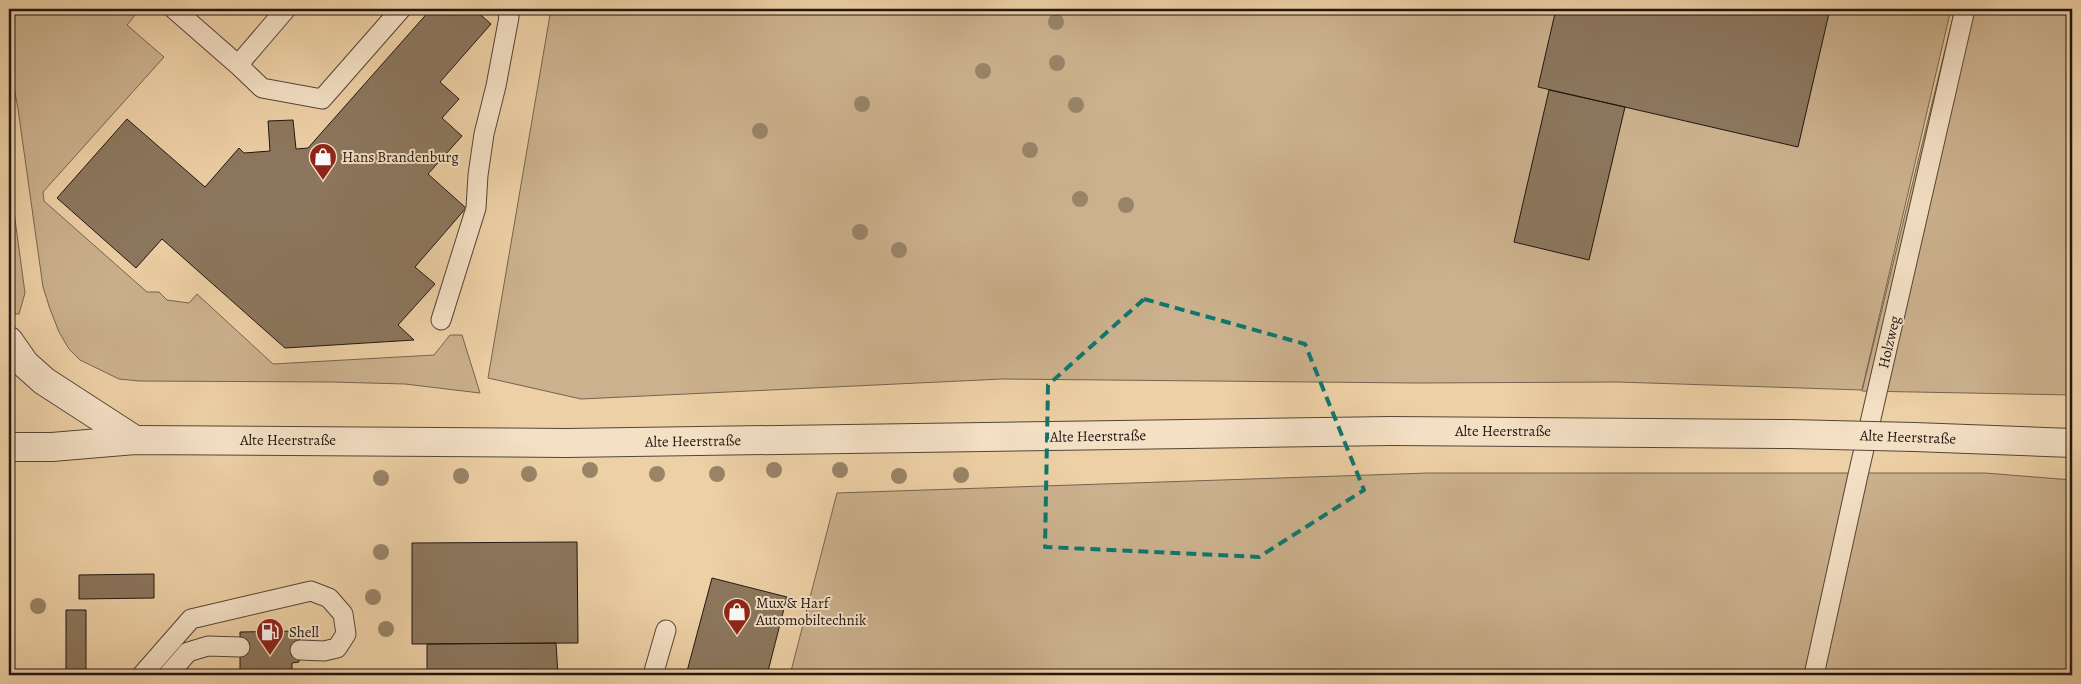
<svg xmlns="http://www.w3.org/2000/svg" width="2081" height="684" font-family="Alegreya,serif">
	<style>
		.green { fill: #cbb18d; stroke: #76644f }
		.building { fill: #8c775e; stroke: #211711 }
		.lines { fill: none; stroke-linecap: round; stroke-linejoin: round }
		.service-casing { stroke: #544536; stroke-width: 21 }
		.minor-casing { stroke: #544536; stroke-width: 30 }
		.tertiary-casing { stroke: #544536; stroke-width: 30 }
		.service { stroke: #f4e0c5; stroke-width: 19 }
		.minor { stroke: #f4e0c5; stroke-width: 28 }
		.tertiary { stroke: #f4e0c5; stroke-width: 28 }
		.tertiary-bridge-casing { stroke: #544536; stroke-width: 30; stroke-linecap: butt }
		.tertiary-bridge { stroke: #f4e0c5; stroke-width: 28 }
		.tree { fill: #998468 }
		.marked { fill: none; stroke: #0f766e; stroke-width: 4; stroke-dasharray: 10 6; stroke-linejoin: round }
		.labels { text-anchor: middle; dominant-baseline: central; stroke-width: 4; stroke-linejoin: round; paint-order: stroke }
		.poi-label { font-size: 15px; fill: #211711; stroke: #f4e0c5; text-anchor: start }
		.street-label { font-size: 15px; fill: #211711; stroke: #f4e0c5 }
	</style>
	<rect width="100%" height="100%" fill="#eed0a6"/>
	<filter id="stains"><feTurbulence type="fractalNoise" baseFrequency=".004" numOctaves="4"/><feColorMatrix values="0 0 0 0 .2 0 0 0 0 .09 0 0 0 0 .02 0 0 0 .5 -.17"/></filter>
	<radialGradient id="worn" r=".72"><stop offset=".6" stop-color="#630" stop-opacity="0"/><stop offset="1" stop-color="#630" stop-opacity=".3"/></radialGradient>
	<path class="green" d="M 18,9 L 140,9 L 127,25 L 164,57 L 43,192 L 44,201 L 147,292 L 159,292 L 167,300 L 189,303 L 197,294 L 273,364 L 434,355 L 450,335 L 462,335 L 480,393 L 405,384 L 332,382 L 139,381 L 119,379 L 80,360 L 69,349 L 59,332 L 50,309 L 43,287 L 18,109 L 9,62 L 9,12 Z
		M 551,9 L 1951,9 L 1862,390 L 1618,382 L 1416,383 L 1002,379 L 581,399 L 488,378 Z
		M 1955,9 L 2072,9 L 2072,395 L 1862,391 Z
		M 9,175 L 25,293 L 19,314 L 15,314 L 9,267 Z
		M 1428,473 L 1985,473 L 2072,480 L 2072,675 L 790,675 L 837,493 Z"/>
	<path class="building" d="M 431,9 L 474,9 L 491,24 L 440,82 L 459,99 L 442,118 L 462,136 L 428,174 L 466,208 L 415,267 L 435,284 L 398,325 L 414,340 L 285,348 L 162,239 L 136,268 L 57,198 L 127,119 L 205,187 L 239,148 L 244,153 L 270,151 L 268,121 L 293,120 L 296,149 L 308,148 Z
		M 1556,9 L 1830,9 L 1798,147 L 1538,87 Z
		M 1549,90 L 1625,107 L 1589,260 L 1514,242 Z
		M 577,542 L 578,643 L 412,644 L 412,543 Z
		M 154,574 L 154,598 L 79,599 L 79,575 Z
		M 712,578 L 787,597 L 767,675 L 686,675 Z
		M 66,610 L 86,610 L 86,672 L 66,672 Z
		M 300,631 L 299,662 L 292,663 L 292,675 L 240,675 L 240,632 Z
		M 556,643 L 558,675 L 427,675 L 427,644 Z"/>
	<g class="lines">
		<defs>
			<path id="service" d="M 174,9 L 238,65 L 286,9
				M 238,65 L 262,88 L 322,99 L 401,9
				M 441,320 L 476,208 L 478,175 L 484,134 L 496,86 L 509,17 L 507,9
				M 142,675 L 191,619 L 311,591 L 329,598 L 343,614 L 346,634 L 337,648 L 324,651 L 300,650
				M 168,675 L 188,652 L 208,646 L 240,647
				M 653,675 L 666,630
				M 1814,675 L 1858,475 L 1965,9"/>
			<path id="minor" d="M 9,341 L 25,364 L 44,381 L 135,440"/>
			<path id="tertiary" d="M 1914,437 L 2072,443
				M 9,447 L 52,447 L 135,440 L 566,443 L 1391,431 L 1790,434"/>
		</defs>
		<use href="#service" class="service-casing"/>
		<use href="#minor" class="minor-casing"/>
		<use href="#tertiary" class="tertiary-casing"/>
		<use href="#service" class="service"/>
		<use href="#minor" class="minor"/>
		<use href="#tertiary" class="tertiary"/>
		<defs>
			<path id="tertiary-bridge" d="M 1790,434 L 1914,437"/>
		</defs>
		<use href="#tertiary-bridge" class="tertiary-bridge-casing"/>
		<use href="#tertiary-bridge" class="tertiary-bridge"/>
	</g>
	<g class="tree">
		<circle cx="1056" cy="22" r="8"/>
		<circle cx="1057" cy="63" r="8"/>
		<circle cx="983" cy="71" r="8"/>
		<circle cx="862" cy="104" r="8"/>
		<circle cx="1076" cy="105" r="8"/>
		<circle cx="760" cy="131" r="8"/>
		<circle cx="1030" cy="150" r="8"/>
		<circle cx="1080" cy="199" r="8"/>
		<circle cx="1126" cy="205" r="8"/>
		<circle cx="860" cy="232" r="8"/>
		<circle cx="899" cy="250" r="8"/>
		<circle cx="590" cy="470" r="8"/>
		<circle cx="774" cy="470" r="8"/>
		<circle cx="840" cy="470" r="8"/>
		<circle cx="529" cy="474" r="8"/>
		<circle cx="657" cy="474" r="8"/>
		<circle cx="717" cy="474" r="8"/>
		<circle cx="961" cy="475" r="8"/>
		<circle cx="461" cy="476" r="8"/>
		<circle cx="899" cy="476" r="8"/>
		<circle cx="381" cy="478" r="8"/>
		<circle cx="381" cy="552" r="8"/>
		<circle cx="373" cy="597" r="8"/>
		<circle cx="38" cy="606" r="8"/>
		<circle cx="386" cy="629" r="8"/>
	</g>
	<path class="marked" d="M 1144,299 L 1305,344 L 1364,490 L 1259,557 L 1045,547 L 1048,385 Z"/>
	<defs>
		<symbol id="shop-pin" viewBox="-11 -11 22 30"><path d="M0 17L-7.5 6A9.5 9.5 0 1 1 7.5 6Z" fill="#8f2418" stroke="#f4e0c5"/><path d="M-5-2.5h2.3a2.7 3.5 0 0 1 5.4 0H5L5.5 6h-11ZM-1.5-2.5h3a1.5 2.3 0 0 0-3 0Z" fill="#fff"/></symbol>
		<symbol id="fuel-pin" viewBox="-11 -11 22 30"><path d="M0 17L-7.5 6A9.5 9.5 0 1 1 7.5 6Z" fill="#8f2418" stroke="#f4e0c5"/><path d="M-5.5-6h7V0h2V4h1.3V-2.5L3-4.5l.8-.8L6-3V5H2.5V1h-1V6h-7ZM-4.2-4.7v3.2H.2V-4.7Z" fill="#fff"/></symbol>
	</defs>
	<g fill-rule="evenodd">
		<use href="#shop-pin" x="307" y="141" width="32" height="43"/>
		<use href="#shop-pin" x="721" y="596" width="32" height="43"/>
		<use href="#fuel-pin" x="254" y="616" width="32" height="43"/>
	</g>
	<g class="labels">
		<g class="poi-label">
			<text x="342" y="157">Hans Brandenburg</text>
			<text x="756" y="603">Mux &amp; Harf<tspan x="756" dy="17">Automobiltechnik</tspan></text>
			<text x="289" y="632">Shell</text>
		</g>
		<g class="street-label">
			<text transform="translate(1889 342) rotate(-77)">Holzweg</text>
			<text x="1503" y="431">Alte Heerstraße</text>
			<text transform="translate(1098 436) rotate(-1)">Alte Heerstraße</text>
			<text transform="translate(1908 437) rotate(2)">Alte Heerstraße</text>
			<text x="288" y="440">Alte Heerstraße</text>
			<text transform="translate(693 441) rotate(-1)">Alte Heerstraße</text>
		</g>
	</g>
	<rect width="2081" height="684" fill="none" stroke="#eed0a6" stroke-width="30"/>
	<rect x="10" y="10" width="2061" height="664" fill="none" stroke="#211711" stroke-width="2.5"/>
	<rect x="15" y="15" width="2051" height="654" fill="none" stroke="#211711"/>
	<rect width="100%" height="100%" filter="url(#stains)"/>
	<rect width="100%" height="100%" fill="url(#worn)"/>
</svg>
